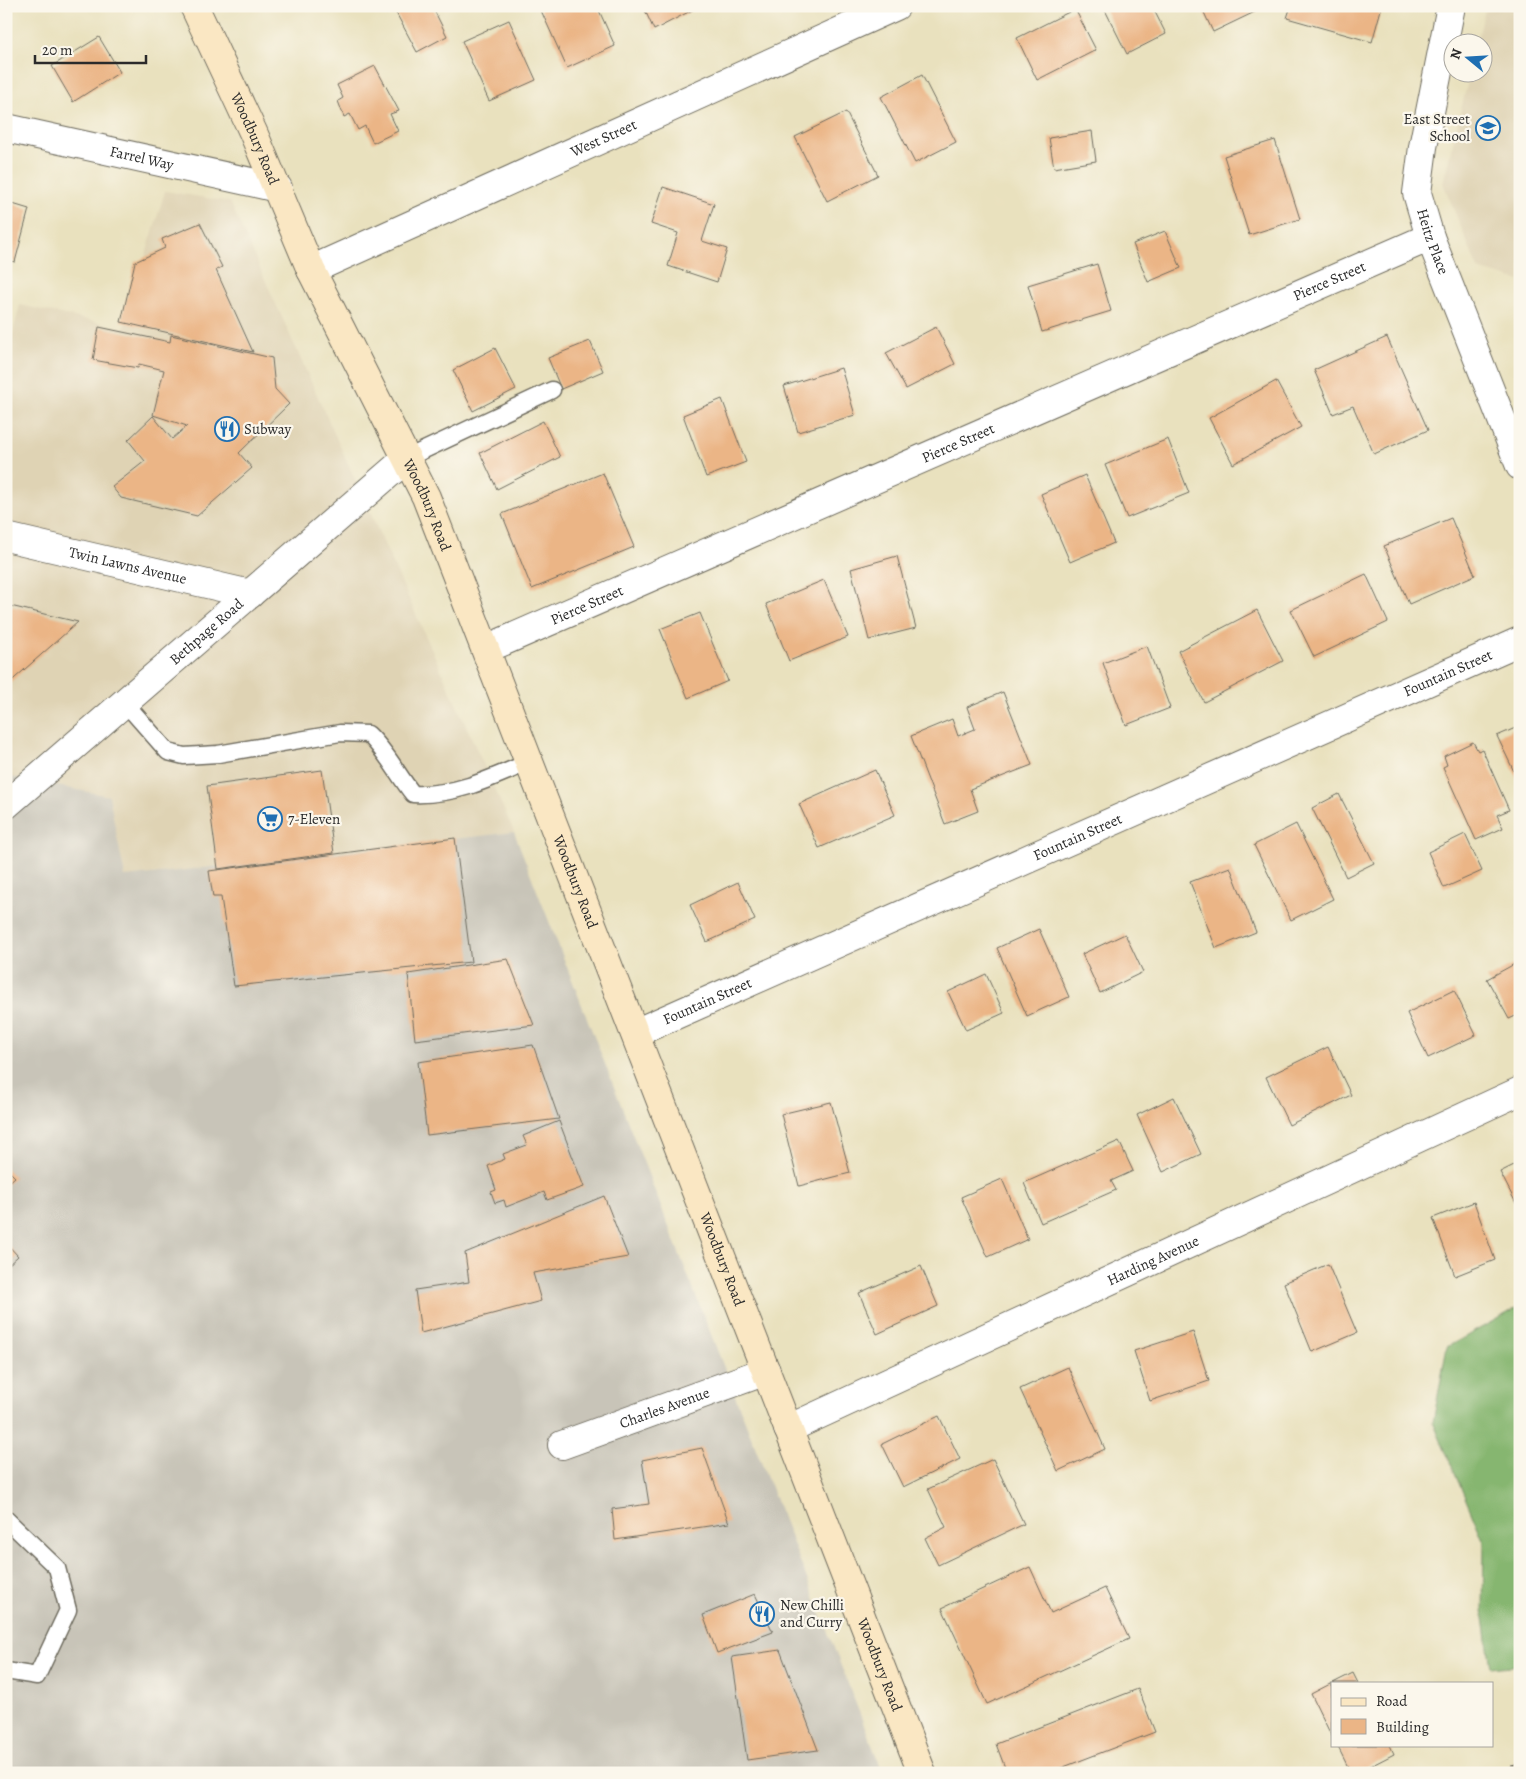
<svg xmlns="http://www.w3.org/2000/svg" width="1526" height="1779" font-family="Alegreya,serif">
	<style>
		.built { fill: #dfd3b4 }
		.industrial { fill: #c8c4b8 }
		.forest { fill: #86b670; stroke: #58704e }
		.building { fill: #ebb586 }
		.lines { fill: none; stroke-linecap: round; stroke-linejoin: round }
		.lane-casing { stroke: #6e6b5e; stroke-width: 19 }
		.street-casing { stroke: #6e6b5e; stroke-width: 30 }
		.secondary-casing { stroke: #6e6b5e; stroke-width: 30 }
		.lane { stroke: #fff; stroke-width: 16 }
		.street { stroke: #fff; stroke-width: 28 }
		.secondary { stroke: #fae7c3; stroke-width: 28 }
		.labels { text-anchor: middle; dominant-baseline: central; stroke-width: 4.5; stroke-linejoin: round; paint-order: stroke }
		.poi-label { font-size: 15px; fill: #2b2b2b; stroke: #fbf7ec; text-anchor: start }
		.street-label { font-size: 15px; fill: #2b2b2b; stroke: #fbf7ec }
	</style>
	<rect width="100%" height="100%" fill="#fbf7ec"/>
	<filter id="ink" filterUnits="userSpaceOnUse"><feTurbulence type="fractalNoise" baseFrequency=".02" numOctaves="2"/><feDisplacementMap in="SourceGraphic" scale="10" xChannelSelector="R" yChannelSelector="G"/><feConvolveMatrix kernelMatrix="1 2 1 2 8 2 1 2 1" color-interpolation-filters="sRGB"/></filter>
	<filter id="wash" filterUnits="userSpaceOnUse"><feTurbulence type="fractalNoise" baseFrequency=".0096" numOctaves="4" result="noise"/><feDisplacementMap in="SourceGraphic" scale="20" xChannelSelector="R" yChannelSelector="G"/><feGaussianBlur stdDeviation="1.12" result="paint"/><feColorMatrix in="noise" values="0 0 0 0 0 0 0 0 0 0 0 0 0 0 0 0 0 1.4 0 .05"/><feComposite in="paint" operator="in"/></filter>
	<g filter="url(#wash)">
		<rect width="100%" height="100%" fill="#e9e1be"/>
		<path class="built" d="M 1486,6 L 1520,6 L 1520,281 L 1478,269 L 1443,183 L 1470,73 L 1484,72 L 1484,42 L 1477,42 Z
			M 165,191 L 230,202 L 514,832 L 125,877 L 108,796 L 6,776 L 6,359 L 20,305 L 124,328 Z"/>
		<path class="industrial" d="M 6,776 L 109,796 L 125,877 L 514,832 L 883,1773 L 6,1773 Z"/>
		<path class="forest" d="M 1520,1306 L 1520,1665 L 1491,1668 L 1483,1611 L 1484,1542 L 1433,1422 L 1447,1347 Z"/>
		<g id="blocks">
			<path class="building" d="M 399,6 L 432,6 L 447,36 L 417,52 L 394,9 Z
				M 539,6 L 597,6 L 615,46 L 567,68 Z
				M 643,6 L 700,6 L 654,30 Z
				M 1103,6 L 1152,6 L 1166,34 L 1127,54 Z
				M 1201,6 L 1262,6 L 1263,8 L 1213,32 Z
				M 1291,6 L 1382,6 L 1372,42 L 1287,18 Z
				M 1075,9 L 1096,50 L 1037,80 L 1017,38 Z
				M 509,20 L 536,80 L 489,101 L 462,41 Z
				M 99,37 L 120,72 L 73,102 L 52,66 Z
				M 375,66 L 399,111 L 390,114 L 398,131 L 373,143 L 365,126 L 358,130 L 350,114 L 344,117 L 338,101 L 343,98 L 337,85 Z
				M 922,75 L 956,142 L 915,163 L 881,97 Z
				M 846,112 L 878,175 L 827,201 L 795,137 Z
				M 1092,131 L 1096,161 L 1054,168 L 1049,138 Z
				M 1275,140 L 1300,219 L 1249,235 L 1224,156 Z
				M 663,187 L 714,204 L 702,241 L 727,249 L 717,282 L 668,266 L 678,233 L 651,224 Z
				M 6,202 L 29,209 L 15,262 L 6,260 Z
				M 200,223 L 222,267 L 216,270 L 253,352 L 121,322 L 135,262 L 165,248 L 162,239 Z
				M 1165,231 L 1181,268 L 1148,282 L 1133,244 Z
				M 1097,264 L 1111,311 L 1042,332 L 1028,285 Z
				M 99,327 L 170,342 L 171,335 L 272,358 L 275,389 L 289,404 L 239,453 L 252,468 L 197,516 L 121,498 L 112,487 L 145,461 L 128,440 L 153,416 L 172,439 L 187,426 L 153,415 L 164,370 L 139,364 L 138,368 L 93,360 Z
				M 936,327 L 955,364 L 906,389 L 886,353 Z
				M 1387,337 L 1428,430 L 1374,454 L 1353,406 L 1333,414 L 1314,370 Z
				M 590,341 L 603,371 L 561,389 L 548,358 Z
				M 495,348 L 516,389 L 473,411 L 453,370 Z
				M 841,368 L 855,415 L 798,432 L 784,386 Z
				M 1276,381 L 1301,427 L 1233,464 L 1209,418 Z
				M 722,399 L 746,462 L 706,477 L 683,415 Z
				M 543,421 L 560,457 L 497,489 L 480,453 Z
				M 1168,439 L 1189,493 L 1127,518 L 1105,465 Z
				M 603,473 L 634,547 L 532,589 L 502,514 Z
				M 1085,475 L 1114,543 L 1070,562 L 1041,494 Z
				M 1451,518 L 1475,575 L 1409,604 L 1384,546 Z
				M 897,556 L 916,628 L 869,640 L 851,569 Z
				M 1366,574 L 1388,622 L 1314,657 L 1291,610 Z
				M 824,580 L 848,637 L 789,661 L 766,604 Z
				M 6,605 L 78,622 L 6,686 Z
				M 1257,610 L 1283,661 L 1204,702 L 1178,651 Z
				M 700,613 L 728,681 L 688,698 L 660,629 Z
				M 1147,646 L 1170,708 L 1126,725 L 1103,663 Z
				M 1003,692 L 1032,765 L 970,789 L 978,811 L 945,824 L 911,736 L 952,719 L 958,736 L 975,729 L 967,707 Z
				M 1520,726 L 1520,784 L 1497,736 Z
				M 1473,742 L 1478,751 L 1482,749 L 1509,810 L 1497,815 L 1503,828 L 1476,840 L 1443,767 L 1447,765 L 1444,756 Z
				M 322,770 L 334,853 L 218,869 L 207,786 Z
				M 875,770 L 895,815 L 819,848 L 799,804 Z
				M 1339,794 L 1374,863 L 1346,877 L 1312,808 Z
				M 1296,824 L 1333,899 L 1291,920 L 1254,845 Z
				M 1465,834 L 1482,871 L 1444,888 L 1428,852 Z
				M 455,838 L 471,962 L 234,986 L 221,897 L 213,897 L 209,871 Z
				M 1230,867 L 1256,932 L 1216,948 L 1190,882 Z
				M 738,882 L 755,920 L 707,942 L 690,905 Z
				M 1039,929 L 1069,997 L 1027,1016 L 997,948 Z
				M 1125,934 L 1143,972 L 1100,993 L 1082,954 Z
				M 508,959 L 534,1025 L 415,1040 L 408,974 Z
				M 1520,961 L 1520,1014 L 1509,1019 L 1487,979 Z
				M 986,974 L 1004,1013 L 966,1030 L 948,992 Z
				M 1454,990 L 1476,1035 L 1428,1058 L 1407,1013 Z
				M 533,1045 L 559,1119 L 427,1135 L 418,1062 Z
				M 1328,1047 L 1351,1095 L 1289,1125 L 1266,1077 Z
				M 1174,1097 L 1201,1154 L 1163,1172 L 1137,1115 Z
				M 831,1102 L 850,1173 L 799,1186 L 781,1114 Z
				M 559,1121 L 584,1187 L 547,1200 L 544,1192 L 506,1207 L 504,1200 L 495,1203 L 491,1192 L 496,1190 L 488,1166 L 505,1159 L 503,1154 L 527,1145 L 523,1136 Z
				M 1119,1141 L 1133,1171 L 1111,1181 L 1116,1190 L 1041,1223 L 1024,1183 Z
				M 1520,1162 L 1520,1211 L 1500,1172 Z
				M 6,1168 L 15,1177 L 6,1185 Z
				M 1002,1179 L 1028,1239 L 988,1257 L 961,1197 Z
				M 604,1196 L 628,1257 L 533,1273 L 541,1301 L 421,1333 L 415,1290 L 469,1282 L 465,1253 Z
				M 1474,1202 L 1495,1260 L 1455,1276 L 1433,1218 Z
				M 6,1243 L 18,1256 L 6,1267 Z
				M 1328,1264 L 1357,1333 L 1312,1352 L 1284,1283 Z
				M 921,1266 L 938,1306 L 877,1334 L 859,1293 Z
				M 1193,1332 L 1209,1381 L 1150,1401 L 1134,1351 Z
				M 1068,1367 L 1105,1449 L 1058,1471 L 1020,1389 Z
				M 939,1416 L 960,1459 L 903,1487 L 882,1444 Z
				M 702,1448 L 729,1523 L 615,1540 L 612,1509 L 649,1504 L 642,1460 Z
				M 993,1459 L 1024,1524 L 938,1565 L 925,1538 L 946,1527 L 928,1489 Z
				M 1030,1567 L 1051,1613 L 1105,1588 L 1129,1639 L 987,1704 L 942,1608 Z
				M 755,1594 L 773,1632 L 717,1653 L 703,1615 Z
				M 780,1650 L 818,1750 L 747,1760 L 732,1657 Z
				M 1353,1673 L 1358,1683 L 1333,1683 Z
				M 1332,1683 L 1332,1737 L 1311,1694 Z
				M 1138,1689 L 1155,1732 L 1048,1773 L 1007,1773 L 996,1744 Z
				M 1337,1745 L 1390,1745 L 1394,1754 L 1357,1773 L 1351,1773 Z
				M 1520,1764 L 1520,1773 L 1513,1773 L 1511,1766 Z"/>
		</g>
	</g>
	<g filter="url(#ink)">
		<use href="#blocks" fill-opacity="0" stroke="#6e6b5e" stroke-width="1"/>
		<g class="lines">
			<defs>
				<path id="lane" d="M 407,458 L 552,390
					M 125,703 L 168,752 L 184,756 L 218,754 L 340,733 L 368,734 C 387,752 397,774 413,794 C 455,796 492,778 529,762
					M 6,1519 L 57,1568 L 68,1610 L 37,1676 L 6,1671"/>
				<g id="street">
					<path id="s1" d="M 1451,6 L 1423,147 L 1417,193 L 1430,237 L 1520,466"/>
					<path id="s2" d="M 6,128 L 278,188"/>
					<path id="s3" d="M 311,270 L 896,6"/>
					<path id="s4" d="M 6,537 L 250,594"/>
					<path id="s5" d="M 486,649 L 1430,237"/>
					<path id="s6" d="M 6,805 L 407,458"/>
					<path id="s7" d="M 635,1033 L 1520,641"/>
					<path id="s8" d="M 788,1429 L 1520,1091"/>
					<path id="s9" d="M 562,1445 L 766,1371"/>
				</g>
				<g id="secondary">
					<path id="s10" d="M 194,6 L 253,132 L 311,270 L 426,497 L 922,1773"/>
				</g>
			</defs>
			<use href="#lane" class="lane-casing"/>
			<use href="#street" class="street-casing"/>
			<use href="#secondary" class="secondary-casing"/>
			<use href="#lane" class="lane"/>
			<use href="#street" class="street"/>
			<use href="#secondary" class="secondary"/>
		</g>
	</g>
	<defs>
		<symbol id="school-ring" viewBox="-11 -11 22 22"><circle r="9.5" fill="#fbf7ec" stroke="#1f6fb2" stroke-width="1.5"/><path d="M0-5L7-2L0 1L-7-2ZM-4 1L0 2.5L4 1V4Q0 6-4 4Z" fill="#1f6fb2"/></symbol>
		<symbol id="restaurant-ring" viewBox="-11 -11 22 22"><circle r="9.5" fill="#fbf7ec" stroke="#1f6fb2" stroke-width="1.5"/><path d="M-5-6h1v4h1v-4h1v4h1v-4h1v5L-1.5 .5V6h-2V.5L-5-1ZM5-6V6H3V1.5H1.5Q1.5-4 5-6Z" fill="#1f6fb2"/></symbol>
		<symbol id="supermarket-ring" viewBox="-11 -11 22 22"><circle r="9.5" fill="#fbf7ec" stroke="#1f6fb2" stroke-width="1.5"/><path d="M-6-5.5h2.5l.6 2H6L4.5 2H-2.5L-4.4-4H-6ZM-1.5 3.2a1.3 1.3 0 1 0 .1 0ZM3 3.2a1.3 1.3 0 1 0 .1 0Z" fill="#1f6fb2"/></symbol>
	</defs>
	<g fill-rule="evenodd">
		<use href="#school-ring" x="1474" y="114" width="28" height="28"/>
		<use href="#restaurant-ring" x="213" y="415" width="28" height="28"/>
		<use href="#supermarket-ring" x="256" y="805" width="28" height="28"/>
		<use href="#restaurant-ring" x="748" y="1600" width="28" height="28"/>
	</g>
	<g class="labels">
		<g class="poi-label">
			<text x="1470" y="119" text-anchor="end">East Street<tspan x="1470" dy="17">School</tspan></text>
			<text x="244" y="429">Subway</text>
			<text x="288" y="819">7-Eleven</text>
			<text x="780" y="1605">New Chilli<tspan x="780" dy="17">and Curry</tspan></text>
		</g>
		<g class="street-label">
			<text stroke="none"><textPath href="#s3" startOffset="321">West Street</textPath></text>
			<text stroke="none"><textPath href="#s10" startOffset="146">Woodbury Road</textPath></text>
			<text stroke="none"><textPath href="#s2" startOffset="139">Farrel Way</textPath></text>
			<text stroke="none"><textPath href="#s1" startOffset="241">Heitz Place</textPath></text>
			<text stroke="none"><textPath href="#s5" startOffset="920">Pierce Street</textPath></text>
			<text stroke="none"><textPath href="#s5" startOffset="515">Pierce Street</textPath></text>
			<text stroke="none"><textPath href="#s10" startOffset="551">Woodbury Road</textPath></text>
			<text stroke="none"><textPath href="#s4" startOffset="125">Twin Lawns Avenue</textPath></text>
			<text stroke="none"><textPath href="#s5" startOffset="110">Pierce Street</textPath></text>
			<text stroke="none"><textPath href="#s6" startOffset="265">Bethpage Road</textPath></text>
			<text stroke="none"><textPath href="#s7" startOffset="889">Fountain Street</textPath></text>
			<text stroke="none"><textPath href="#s7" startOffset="484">Fountain Street</textPath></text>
			<text stroke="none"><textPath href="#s10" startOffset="956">Woodbury Road</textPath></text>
			<text stroke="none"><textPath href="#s7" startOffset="79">Fountain Street</textPath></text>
			<text stroke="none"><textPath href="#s10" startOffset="1361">Woodbury Road</textPath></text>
			<text stroke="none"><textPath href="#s8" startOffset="402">Harding Avenue</textPath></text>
			<text stroke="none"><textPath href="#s9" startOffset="109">Charles Avenue</textPath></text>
			<text stroke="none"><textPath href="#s10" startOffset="1796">Woodbury Road</textPath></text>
		</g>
	</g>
	<rect width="1526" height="1779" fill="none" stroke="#fbf7ec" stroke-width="25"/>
	<rect x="1331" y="1682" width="162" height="65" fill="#fbf7ec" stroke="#a8a59f"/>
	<rect x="1341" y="1698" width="25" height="8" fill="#fae7c3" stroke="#a8a59f"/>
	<text x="1376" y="1706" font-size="15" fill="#2b2b2b">Road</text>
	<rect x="1341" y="1719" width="25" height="15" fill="#ebb586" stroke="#a8a59f"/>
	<text x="1376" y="1732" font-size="15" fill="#2b2b2b">Building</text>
	<g transform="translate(1468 58) rotate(288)"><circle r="24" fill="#fbf7ec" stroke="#a8a59f"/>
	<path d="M0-4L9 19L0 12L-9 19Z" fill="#1f6fb2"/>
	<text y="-8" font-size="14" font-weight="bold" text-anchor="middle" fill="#2b2b2b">N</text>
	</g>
	<path d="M35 55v8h111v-8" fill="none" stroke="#2b2b2b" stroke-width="2.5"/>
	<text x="42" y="55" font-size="15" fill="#2b2b2b" stroke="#fbf7ec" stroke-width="4" paint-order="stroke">20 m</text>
</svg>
